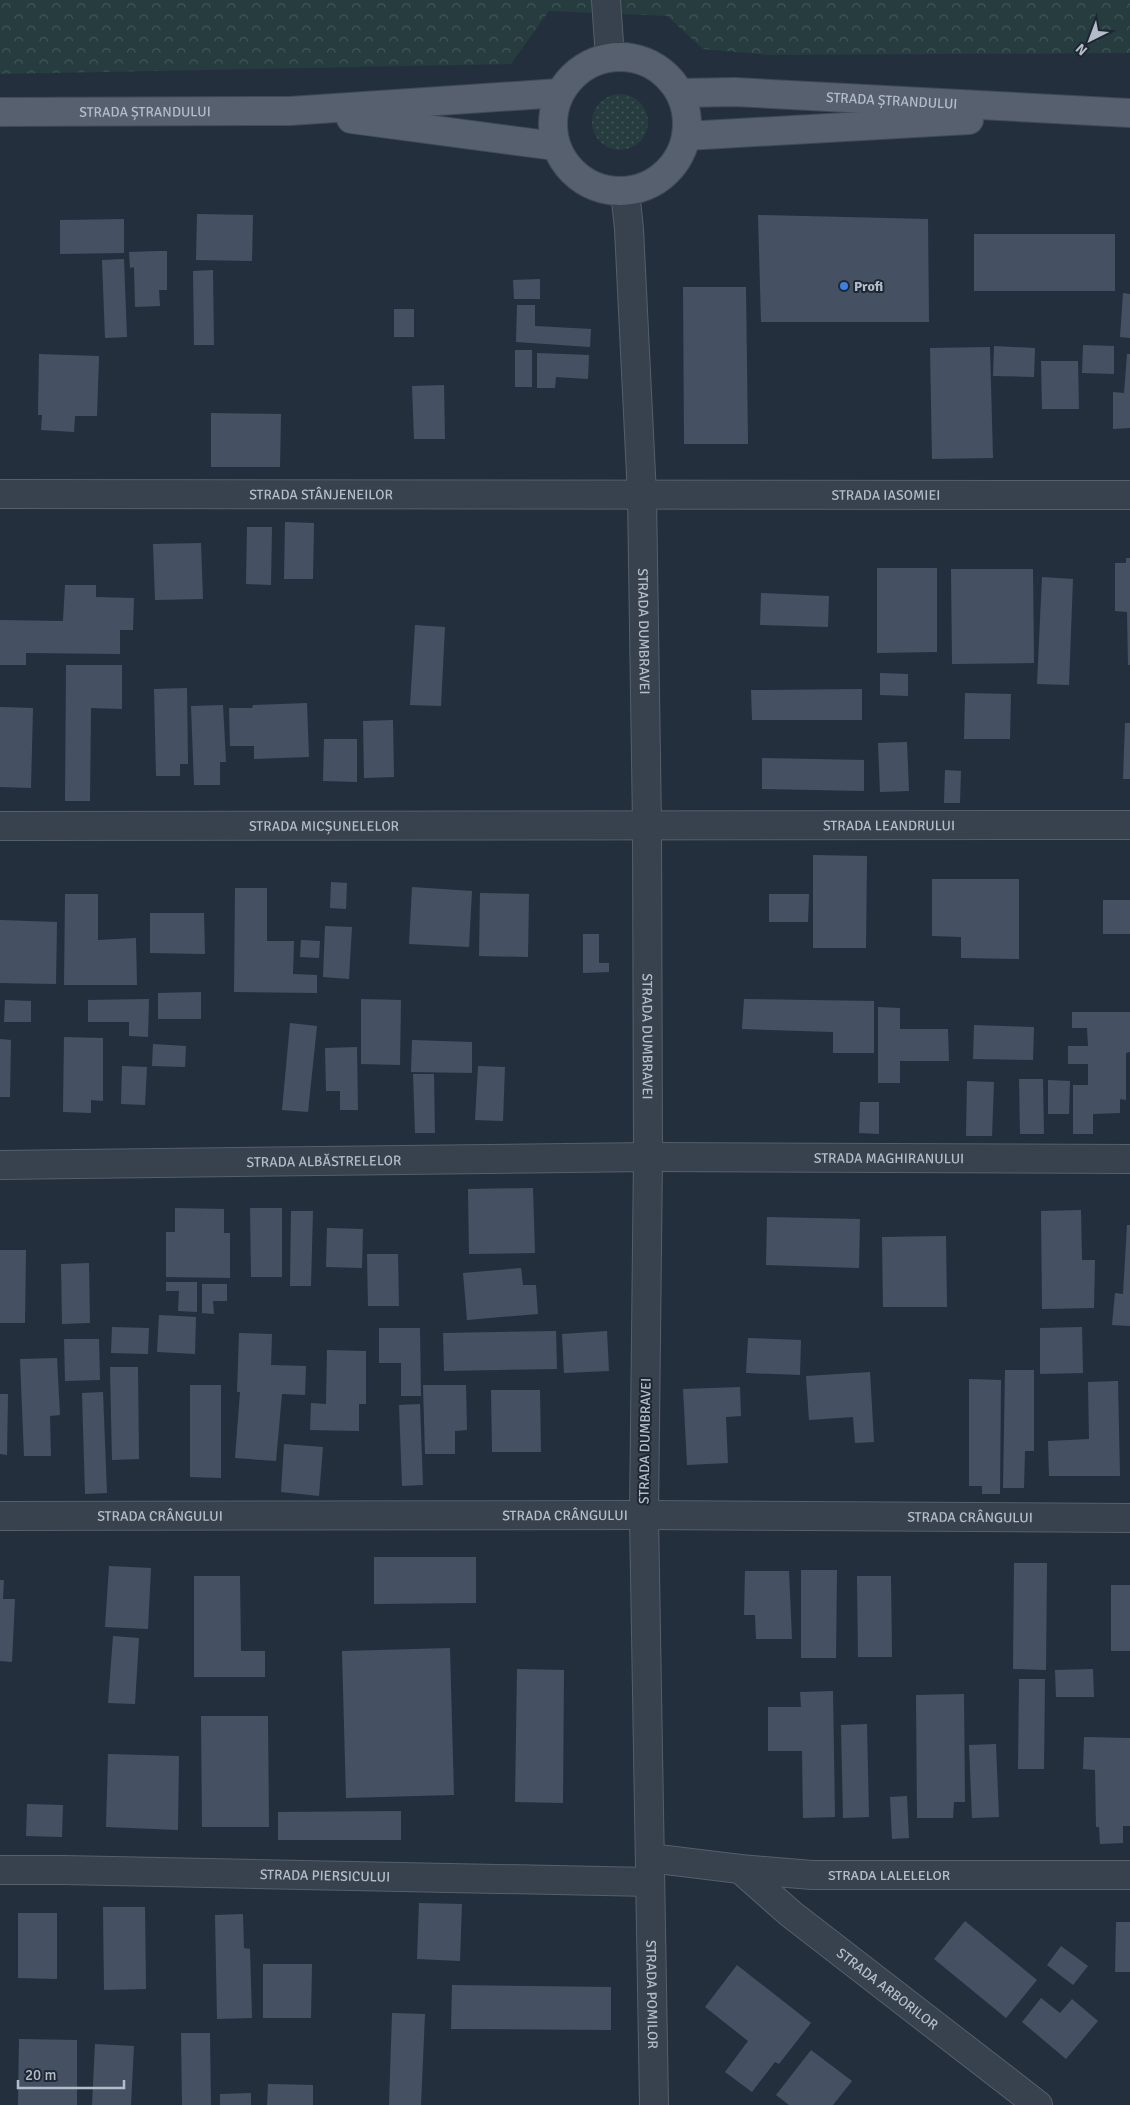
<svg xmlns="http://www.w3.org/2000/svg" width="1130" height="2105" font-family="Signika,sans-serif">
	<style>
		.grass { fill: url(#grass-dots) }
		.park { fill: url(#park-crowns) }
		.building { fill: #455162 }
		.lines { fill: none; stroke-linecap: round; stroke-linejoin: round }
		.minor-casing { stroke: #565f6c; stroke-width: 30 }
		.major-casing { stroke: #414a57; stroke-width: 30 }
		.minor { stroke: #38414e; stroke-width: 28 }
		.major { stroke: #56606e; stroke-width: 28 }
		.shop-dot { fill: #3f7fe0; stroke: #1d2633; stroke-width: 2 }
		.labels { text-anchor: middle; dominant-baseline: central; stroke-width: 4; stroke-linejoin: round; paint-order: stroke }
		.street-label { font-size: 14px; fill: #b4bcc9; stroke: #1d2633 }
		.poi-label { font-size: 14px; font-weight: bold; fill: #b4bcc9; stroke: #1d2633; text-anchor: start }
	</style>
	<defs>
		<pattern id="grass-dots" width="8" height="8" patternUnits="userSpaceOnUse" patternTransform="scale(1.25)"><rect width="8" height="8" fill="#263c3f"/><path d="M2 2h.1M6 6h.1" fill="none" stroke="#435659" stroke-width="1.8" stroke-linecap="round"/></pattern>
		<pattern id="park-crowns" width="20" height="18" patternUnits="userSpaceOnUse" patternTransform="scale(1.25)"><rect width="20" height="18" fill="#263c3f"/><path d="M2 6a3 3 0 1 1 6 0M12 15a3 3 0 1 1 6 0" fill="none" stroke="#435659"/></pattern>
	</defs>
	<rect width="100%" height="100%" fill="#242f3e"/>
	<path class="grass" d="M592 122a28 28 0 1 1 56 0a28 28 0 1 1-56 0Z"/>
	<path class="park" d="M 0,0 L 1130,0 L 1130,53 L 769,55 L 703,49 L 667,16 L 549,11 L 511,64 L 0,74 Z"/>
	<path class="building" d="M 197,214 L 253,215 L 252,261 L 196,260 Z
		M 758,215 L 928,219 L 929,322 L 761,322 Z
		M 124,219 L 124,253 L 60,254 L 60,220 Z
		M 974,234 L 1115,234 L 1115,291 L 974,291 Z
		M 158,251 L 167,251 L 167,290 L 159,290 L 160,306 L 135,307 L 134,267 L 130,268 L 129,252 Z
		M 124,259 L 127,337 L 105,338 L 102,260 Z
		M 213,270 L 214,345 L 194,345 L 193,271 Z
		M 540,279 L 540,299 L 514,299 L 513,280 Z
		M 683,287 L 746,287 L 748,444 L 684,444 Z
		M 1123,293 L 1130,294 L 1130,338 L 1120,337 Z
		M 517,305 L 535,305 L 535,326 L 591,329 L 590,347 L 516,342 Z
		M 394,309 L 414,309 L 414,337 L 394,337 Z
		M 1083,345 L 1114,346 L 1114,374 L 1082,373 Z
		M 994,346 L 1035,348 L 1034,377 L 993,376 Z
		M 990,347 L 993,458 L 932,459 L 930,348 Z
		M 515,350 L 532,350 L 532,387 L 515,387 Z
		M 537,353 L 589,355 L 588,379 L 556,377 L 555,388 L 537,388 Z
		M 39,354 L 99,356 L 97,416 L 75,416 L 74,432 L 41,430 L 42,415 L 38,415 Z
		M 1127,354 L 1130,354 L 1130,428 L 1113,429 L 1113,392 L 1124,393 Z
		M 1041,361 L 1078,361 L 1079,409 L 1042,409 Z
		M 444,385 L 445,439 L 414,439 L 412,386 Z
		M 211,413 L 281,414 L 280,467 L 211,467 Z
		M 285,522 L 314,523 L 313,579 L 284,579 Z
		M 247,527 L 272,527 L 271,585 L 246,584 Z
		M 201,543 L 203,599 L 155,600 L 153,544 Z
		M 1126,558 L 1130,558 L 1130,665 L 1128,665 L 1127,612 L 1115,611 L 1115,563 L 1126,563 Z
		M 877,568 L 937,568 L 937,652 L 877,653 Z
		M 951,569 L 1033,569 L 1034,663 L 952,664 Z
		M 1042,577 L 1073,579 L 1069,685 L 1037,684 Z
		M 65,585 L 96,585 L 96,597 L 134,598 L 133,630 L 120,630 L 120,654 L 26,653 L 26,665 L 0,665 L 0,620 L 63,621 Z
		M 761,593 L 829,596 L 828,627 L 760,625 Z
		M 415,625 L 445,627 L 441,706 L 410,705 Z
		M 66,665 L 122,665 L 122,709 L 91,708 L 90,801 L 65,801 Z
		M 880,673 L 908,674 L 908,696 L 880,695 Z
		M 187,688 L 188,764 L 180,764 L 180,776 L 156,776 L 154,689 Z
		M 862,689 L 862,720 L 752,720 L 751,690 Z
		M 965,693 L 1011,694 L 1010,739 L 964,739 Z
		M 307,703 L 309,757 L 254,759 L 254,746 L 230,746 L 229,708 L 252,708 L 253,705 Z
		M 223,705 L 226,762 L 220,762 L 220,785 L 194,785 L 191,706 Z
		M 0,707 L 33,708 L 31,788 L 0,787 Z
		M 393,720 L 394,777 L 364,778 L 363,721 Z
		M 1125,723 L 1130,723 L 1130,779 L 1123,779 Z
		M 324,739 L 357,739 L 357,782 L 323,781 Z
		M 907,742 L 909,791 L 880,792 L 878,743 Z
		M 762,758 L 864,760 L 864,791 L 762,789 Z
		M 945,770 L 961,771 L 960,803 L 944,803 Z
		M 813,855 L 867,856 L 866,948 L 813,948 Z
		M 932,879 L 1019,879 L 1019,959 L 961,958 L 961,937 L 932,936 Z
		M 331,882 L 347,883 L 346,909 L 330,908 Z
		M 412,887 L 472,891 L 469,947 L 409,944 Z
		M 235,888 L 267,888 L 267,941 L 294,941 L 293,974 L 317,975 L 317,993 L 234,992 Z
		M 480,893 L 529,894 L 528,957 L 479,956 Z
		M 65,894 L 98,894 L 98,940 L 136,938 L 137,985 L 64,985 Z
		M 769,894 L 809,894 L 808,922 L 769,922 Z
		M 1103,900 L 1130,900 L 1130,934 L 1103,934 Z
		M 150,913 L 204,913 L 205,954 L 150,953 Z
		M 0,920 L 57,922 L 56,984 L 0,983 Z
		M 325,926 L 352,927 L 349,979 L 323,977 Z
		M 583,934 L 599,934 L 599,963 L 609,963 L 609,972 L 583,973 Z
		M 301,940 L 320,941 L 319,958 L 300,957 Z
		M 201,992 L 201,1019 L 158,1019 L 158,993 Z
		M 149,999 L 148,1037 L 129,1036 L 129,1022 L 88,1022 L 88,1000 Z
		M 361,999 L 401,1000 L 400,1065 L 361,1064 Z
		M 744,999 L 874,1001 L 874,1053 L 833,1053 L 833,1032 L 742,1029 Z
		M 5,1000 L 31,1001 L 31,1022 L 4,1022 Z
		M 878,1007 L 900,1008 L 900,1029 L 948,1029 L 949,1061 L 900,1061 L 900,1083 L 878,1083 Z
		M 1072,1012 L 1130,1012 L 1130,1052 L 1126,1053 L 1126,1100 L 1120,1099 L 1120,1113 L 1093,1114 L 1093,1134 L 1073,1134 L 1073,1085 L 1088,1085 L 1088,1064 L 1068,1064 L 1068,1046 L 1088,1046 L 1087,1028 L 1072,1028 Z
		M 290,1023 L 317,1026 L 308,1112 L 282,1110 Z
		M 974,1025 L 1034,1027 L 1033,1060 L 973,1059 Z
		M 64,1037 L 103,1038 L 103,1101 L 91,1100 L 91,1113 L 63,1112 Z
		M 0,1039 L 11,1040 L 10,1097 L 0,1097 Z
		M 412,1040 L 472,1042 L 472,1073 L 411,1072 Z
		M 153,1044 L 186,1046 L 185,1067 L 152,1066 Z
		M 357,1047 L 358,1110 L 340,1110 L 340,1091 L 326,1091 L 325,1048 Z
		M 122,1066 L 147,1067 L 145,1105 L 121,1104 Z
		M 478,1066 L 505,1067 L 503,1121 L 475,1120 Z
		M 413,1074 L 434,1074 L 435,1133 L 415,1133 Z
		M 1019,1079 L 1043,1079 L 1044,1134 L 1020,1134 Z
		M 1048,1080 L 1070,1081 L 1069,1114 L 1048,1114 Z
		M 967,1081 L 994,1082 L 992,1136 L 966,1136 Z
		M 860,1102 L 879,1102 L 879,1134 L 859,1133 Z
		M 533,1188 L 535,1253 L 469,1254 L 468,1189 Z
		M 175,1208 L 224,1209 L 224,1233 L 230,1233 L 230,1278 L 166,1277 L 166,1232 L 175,1232 Z
		M 250,1208 L 282,1208 L 282,1277 L 251,1277 Z
		M 1081,1210 L 1082,1260 L 1095,1260 L 1094,1308 L 1042,1309 L 1041,1211 Z
		M 291,1211 L 313,1211 L 311,1286 L 290,1286 Z
		M 767,1217 L 860,1219 L 859,1268 L 766,1265 Z
		M 1127,1225 L 1130,1225 L 1130,1326 L 1112,1325 L 1115,1293 L 1123,1294 Z
		M 327,1228 L 363,1229 L 362,1268 L 326,1267 Z
		M 946,1236 L 947,1307 L 883,1307 L 882,1237 Z
		M 0,1250 L 26,1250 L 25,1323 L 0,1323 Z
		M 367,1254 L 398,1254 L 399,1306 L 368,1306 Z
		M 89,1263 L 90,1323 L 62,1324 L 61,1264 Z
		M 521,1268 L 523,1285 L 536,1285 L 538,1314 L 467,1320 L 463,1273 Z
		M 166,1282 L 197,1282 L 197,1312 L 178,1311 L 179,1291 L 166,1291 Z
		M 202,1284 L 227,1284 L 227,1301 L 213,1301 L 214,1314 L 202,1313 Z
		M 159,1315 L 196,1317 L 195,1354 L 157,1352 Z
		M 112,1327 L 149,1328 L 148,1354 L 111,1353 Z
		M 1082,1327 L 1083,1373 L 1040,1374 L 1040,1328 Z
		M 379,1328 L 420,1328 L 421,1396 L 401,1396 L 401,1363 L 379,1363 Z
		M 556,1331 L 557,1369 L 444,1371 L 443,1333 Z
		M 607,1331 L 609,1371 L 564,1373 L 562,1334 Z
		M 239,1333 L 272,1334 L 271,1365 L 306,1366 L 305,1395 L 282,1394 L 276,1461 L 235,1458 L 240,1392 L 237,1392 Z
		M 748,1338 L 801,1340 L 800,1375 L 746,1373 Z
		M 64,1339 L 99,1339 L 100,1380 L 65,1381 Z
		M 327,1350 L 366,1351 L 366,1404 L 359,1404 L 359,1431 L 310,1430 L 311,1403 L 326,1404 Z
		M 57,1358 L 60,1415 L 50,1416 L 51,1456 L 24,1456 L 20,1359 Z
		M 110,1367 L 138,1367 L 139,1459 L 112,1460 Z
		M 1005,1370 L 1034,1370 L 1034,1451 L 1025,1451 L 1024,1488 L 1003,1488 Z
		M 870,1372 L 874,1442 L 855,1443 L 853,1417 L 809,1420 L 806,1376 Z
		M 969,1379 L 1001,1380 L 1000,1494 L 982,1494 L 982,1486 L 969,1486 Z
		M 1118,1381 L 1120,1476 L 1049,1476 L 1048,1441 L 1089,1439 L 1088,1382 Z
		M 190,1385 L 221,1385 L 221,1478 L 190,1477 Z
		M 423,1385 L 466,1385 L 467,1430 L 455,1431 L 455,1454 L 425,1454 Z
		M 740,1387 L 741,1416 L 726,1417 L 728,1463 L 687,1465 L 683,1389 Z
		M 491,1390 L 540,1390 L 541,1452 L 492,1452 Z
		M 103,1392 L 107,1493 L 85,1494 L 82,1393 Z
		M 0,1394 L 8,1394 L 7,1455 L 0,1454 Z
		M 420,1404 L 423,1485 L 402,1486 L 399,1405 Z
		M 284,1444 L 323,1447 L 319,1496 L 281,1492 Z
		M 374,1557 L 476,1557 L 476,1603 L 374,1604 Z
		M 1014,1563 L 1047,1563 L 1046,1670 L 1013,1669 Z
		M 109,1566 L 151,1568 L 148,1629 L 105,1627 Z
		M 801,1570 L 837,1570 L 836,1658 L 801,1658 Z
		M 745,1571 L 789,1571 L 792,1639 L 756,1639 L 755,1615 L 744,1615 Z
		M 194,1576 L 240,1576 L 241,1651 L 265,1651 L 265,1677 L 194,1677 Z
		M 857,1576 L 891,1576 L 892,1657 L 858,1657 Z
		M 0,1580 L 4,1580 L 3,1599 L 15,1599 L 12,1662 L 0,1661 Z
		M 1111,1585 L 1130,1585 L 1130,1651 L 1111,1651 Z
		M 113,1636 L 139,1638 L 135,1704 L 108,1703 Z
		M 450,1648 L 454,1795 L 346,1798 L 342,1651 Z
		M 517,1669 L 564,1670 L 563,1803 L 515,1802 Z
		M 1093,1669 L 1094,1697 L 1056,1697 L 1055,1670 Z
		M 1019,1679 L 1045,1679 L 1044,1769 L 1018,1769 Z
		M 833,1691 L 835,1817 L 803,1818 L 802,1751 L 768,1751 L 768,1707 L 801,1707 L 800,1692 Z
		M 964,1694 L 965,1802 L 954,1802 L 953,1818 L 917,1818 L 916,1695 Z
		M 201,1716 L 268,1716 L 269,1827 L 202,1827 Z
		M 867,1724 L 869,1817 L 843,1818 L 841,1725 Z
		M 1084,1737 L 1130,1738 L 1130,1826 L 1123,1826 L 1123,1843 L 1100,1844 L 1099,1827 L 1096,1827 L 1095,1770 L 1083,1769 Z
		M 996,1744 L 999,1817 L 972,1818 L 969,1745 Z
		M 108,1754 L 179,1756 L 178,1830 L 106,1827 Z
		M 907,1796 L 909,1838 L 892,1839 L 890,1797 Z
		M 27,1804 L 63,1805 L 62,1837 L 26,1836 Z
		M 401,1811 L 401,1840 L 278,1840 L 278,1812 Z
		M 419,1903 L 462,1904 L 460,1961 L 417,1959 Z
		M 103,1907 L 145,1907 L 146,1989 L 104,1990 Z
		M 18,1913 L 57,1913 L 57,1979 L 18,1978 Z
		M 243,1914 L 244,1948 L 250,1949 L 252,2018 L 217,2019 L 215,1915 Z
		M 965,1921 L 1037,1980 L 1006,2018 L 934,1959 Z
		M 1116,1922 L 1130,1922 L 1130,1972 L 1115,1972 Z
		M 1061,1946 L 1088,1966 L 1073,1985 L 1047,1965 Z
		M 263,1964 L 312,1964 L 311,2018 L 263,2018 Z
		M 737,1965 L 811,2023 L 779,2064 L 775,2062 L 752,2092 L 725,2072 L 748,2041 L 705,2007 Z
		M 452,1985 L 611,1987 L 611,2030 L 451,2029 Z
		M 1041,1998 L 1060,2013 L 1072,1999 L 1098,2021 L 1066,2059 L 1022,2022 Z
		M 392,2013 L 425,2014 L 421,2105 L 389,2105 Z
		M 181,2033 L 210,2033 L 211,2105 L 182,2105 Z
		M 19,2039 L 77,2040 L 77,2105 L 18,2105 Z
		M 95,2044 L 134,2046 L 131,2105 L 92,2105 Z
		M 811,2050 L 852,2081 L 833,2105 L 789,2105 L 776,2095 Z
		M 268,2084 L 313,2085 L 313,2105 L 267,2105 Z
		M 251,2093 L 251,2105 L 220,2105 L 220,2094 Z"/>
	<g class="lines">
		<defs>
			<g id="minor">
				<path d="M 606,0 L 610,57"/>
				<path id="s1" d="M 625,191 L 629,229 L 642,495 L 647,825 L 648,1157 L 644,1515 L 654,2105"/>
				<path id="s2" d="M 0,494 L 1130,495"/>
				<path id="s3" d="M 0,826 L 1130,825"/>
				<path id="s4" d="M 0,1165 L 648,1157 L 1130,1159"/>
				<path id="s5" d="M 0,1516 L 644,1515 L 1130,1518"/>
				<path id="s6" d="M 650,1858 L 740,1869 L 812,1875 L 1130,1875"/>
				<path id="s7" d="M 740,1869 L 791,1914 L 1038,2105"/>
				<path id="s8" d="M 0,1870 L 64,1870 L 650,1882"/>
			</g>
			<g id="major">
				<circle cx="620" cy="124" r="67"/>
				<path id="s9" d="M 680,93 L 735,92 L 1130,113"/>
				<path id="s10" d="M 0,112 L 290,111 L 559,93"/>
				<path d="M 351,119 L 555,146"/>
				<path d="M 686,136 L 969,120"/>
			</g>
		</defs>
		<use href="#minor" class="minor-casing"/>
		<use href="#major" class="major-casing"/>
		<use href="#minor" class="minor"/>
		<use href="#major" class="major"/>
	</g>
	<circle class="shop-dot" cx="844" cy="286" r="5"/>
	<g class="labels">
		<g class="street-label">
			<text stroke="none"><textPath href="#s9" startOffset="212">STRADA ȘTRANDULUI</textPath></text>
			<text stroke="none"><textPath href="#s10" startOffset="145">STRADA ȘTRANDULUI</textPath></text>
			<text stroke="none"><textPath href="#s2" startOffset="321">STRADA STÂNJENEILOR</textPath></text>
			<text stroke="none"><textPath href="#s2" startOffset="886">STRADA IASOMIEI</textPath></text>
			<text stroke="none"><textPath href="#s1" startOffset="441">STRADA DUMBRAVEI</textPath></text>
			<text stroke="none"><textPath href="#s3" startOffset="324">STRADA MICȘUNELELOR</textPath></text>
			<text stroke="none"><textPath href="#s3" startOffset="889">STRADA LEANDRULUI</textPath></text>
			<text stroke="none"><textPath href="#s1" startOffset="846">STRADA DUMBRAVEI</textPath></text>
			<text stroke="none"><textPath href="#s4" startOffset="889">STRADA MAGHIRANULUI</textPath></text>
			<text stroke="none"><textPath href="#s4" startOffset="324">STRADA ALBĂSTRELELOR</textPath></text>
			<text transform="translate(645 1441) rotate(-89)">STRADA DUMBRAVEI</text>
			<text stroke="none"><textPath href="#s5" startOffset="160">STRADA CRÂNGULUI</textPath></text>
			<text stroke="none"><textPath href="#s5" startOffset="565">STRADA CRÂNGULUI</textPath></text>
			<text stroke="none"><textPath href="#s5" startOffset="970">STRADA CRÂNGULUI</textPath></text>
			<text stroke="none"><textPath href="#s8" startOffset="325">STRADA PIERSICULUI</textPath></text>
			<text stroke="none"><textPath href="#s6" startOffset="240">STRADA LALELELOR</textPath></text>
			<text stroke="none"><textPath href="#s7" startOffset="190">STRADA ARBORILOR</textPath></text>
			<text stroke="none"><textPath href="#s1" startOffset="1804">STRADA POMILOR</textPath></text>
		</g>
		<g class="poi-label">
			<text x="854" y="286">Profi</text>
		</g>
	</g>
	<g transform="translate(1090 40) rotate(222)" stroke="#1d2633" stroke-width="4" paint-order="stroke">
	<path d="M0-4L9 19L0 12L-9 19Z" fill="#b4bcc9"/>
	<text y="-8" font-size="14" font-weight="bold" text-anchor="middle" fill="#b4bcc9">N</text>
	</g>
	<path d="M18 2080v8h106v-8" fill="none" stroke="#b4bcc9" stroke-width="2.5"/>
	<text x="25" y="2080" font-size="15" fill="#b4bcc9" stroke="#1d2633" stroke-width="4" paint-order="stroke">20 m</text>
</svg>
